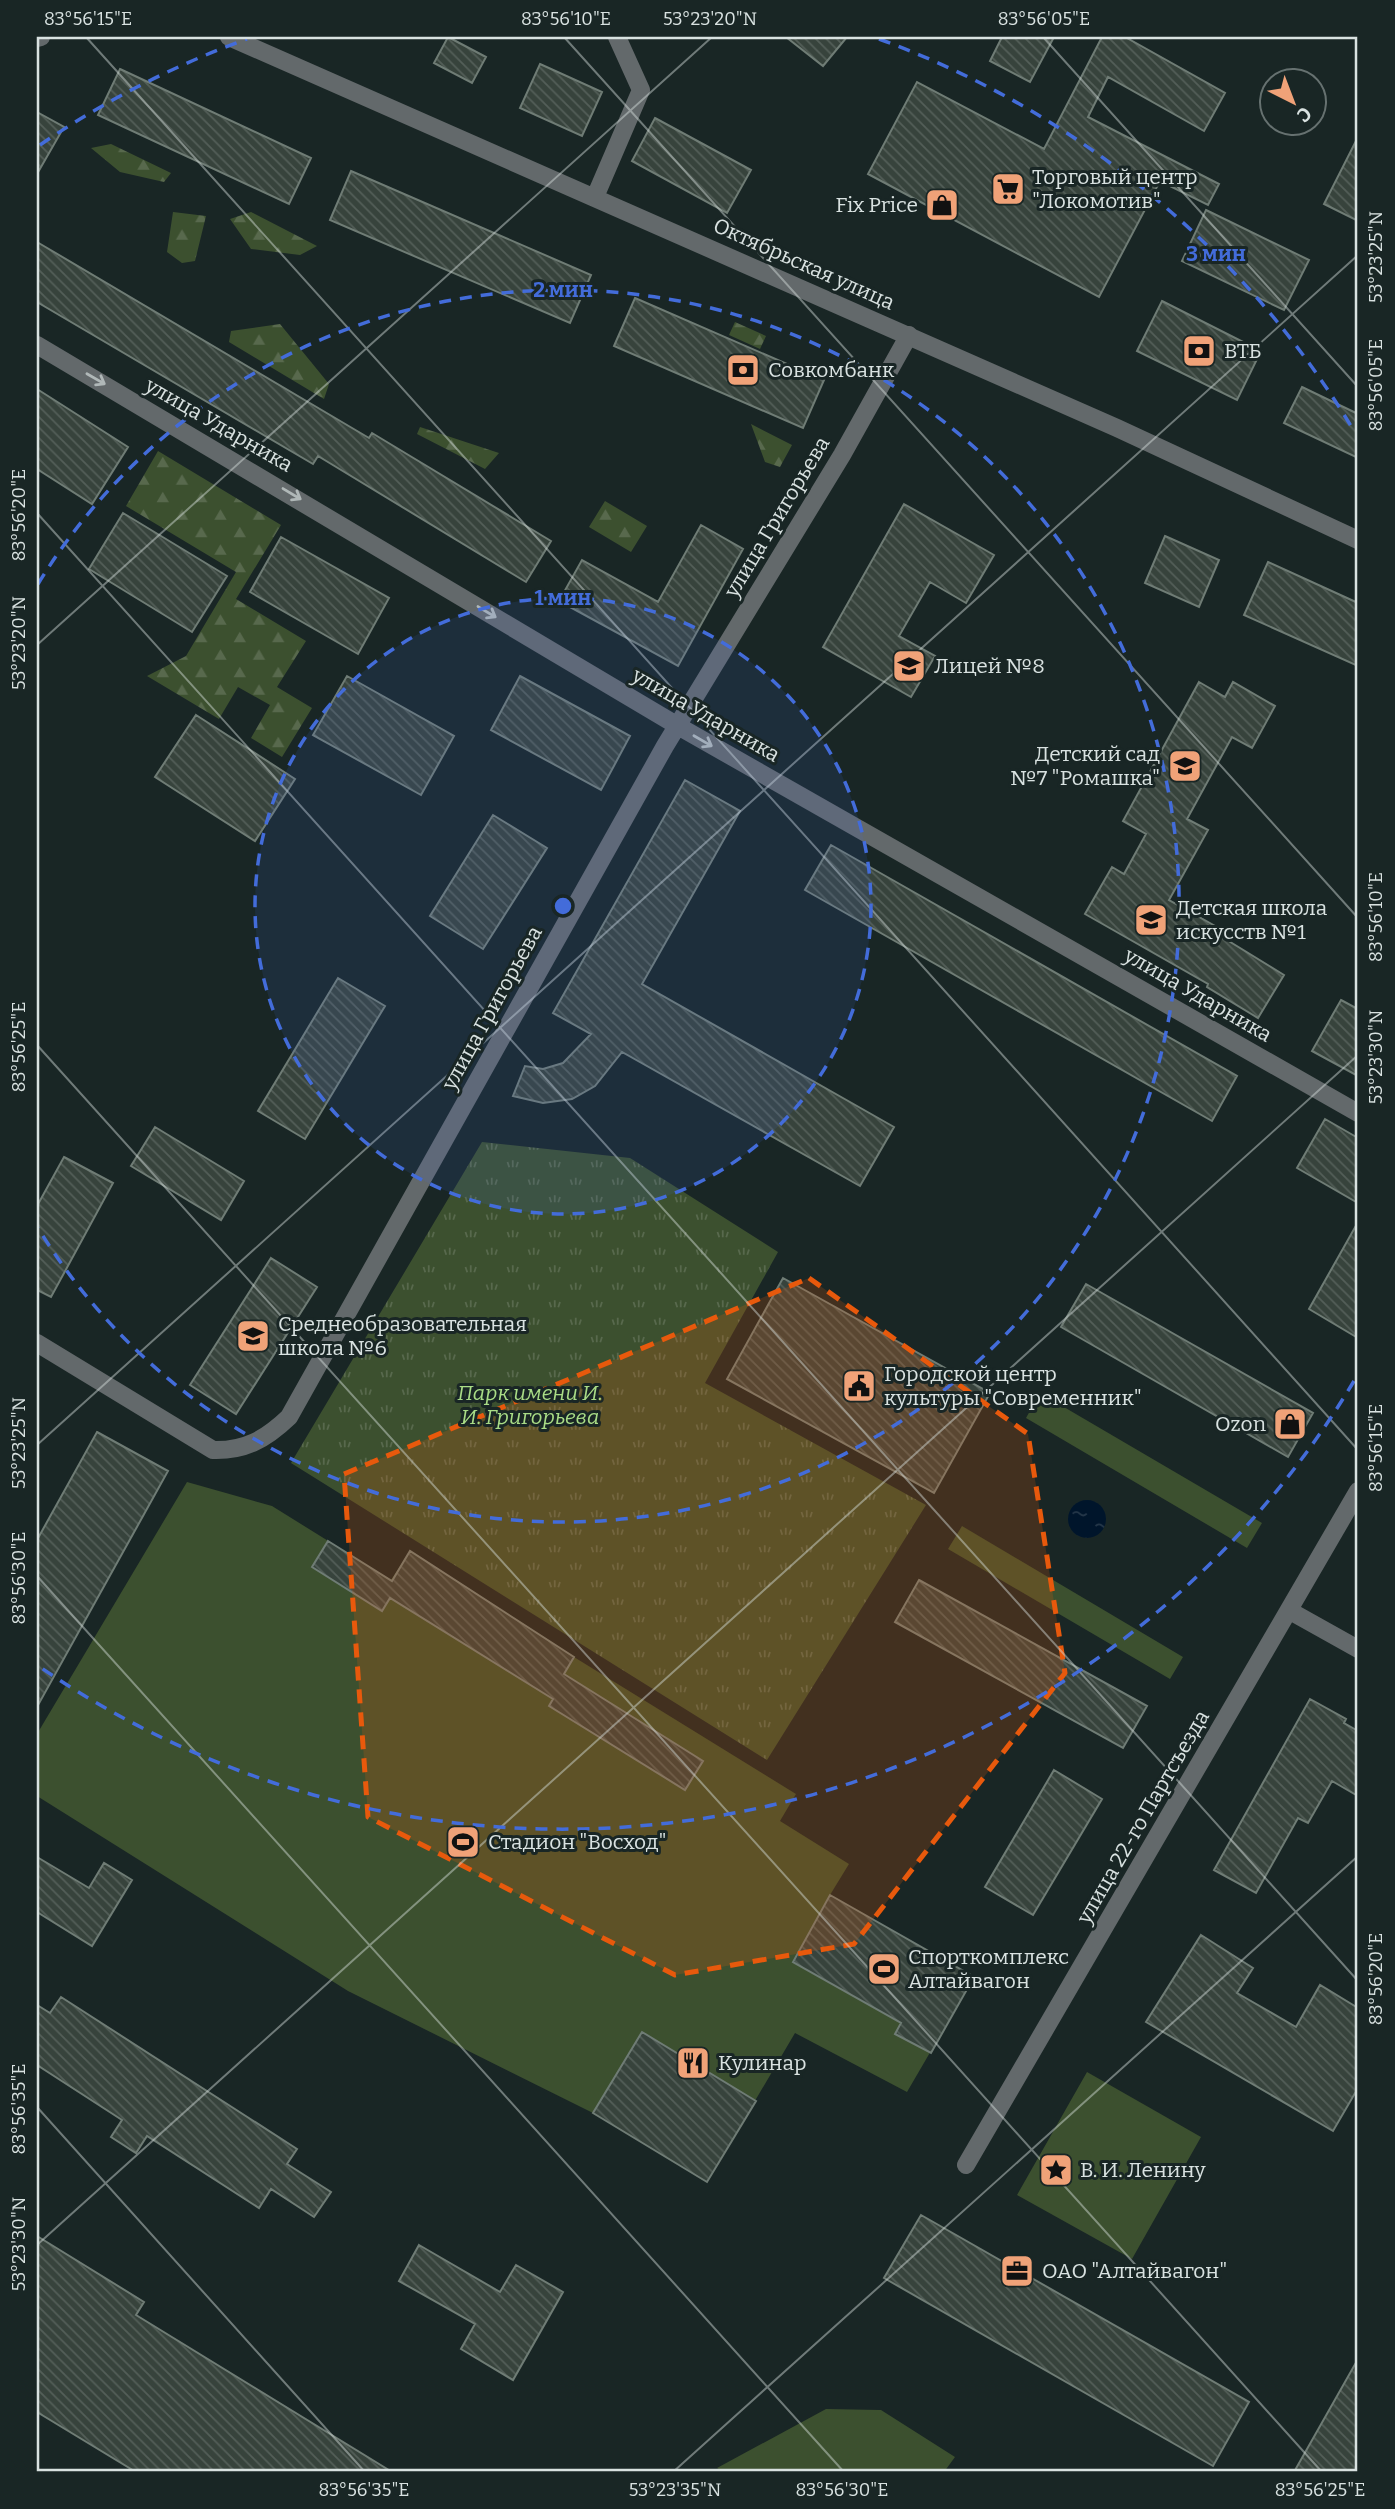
<svg xmlns="http://www.w3.org/2000/svg" width="1395" height="2509" font-family="Bitter,serif">
	<style>
		.green { fill: #3c502f }
		.forest { fill: url(#forest-firs) }
		.park { fill: url(#park-tufts) }
		.water { fill: url(#water-ripples) }
		.building { fill: url(#building-back-hatch); stroke: #6f7c75; stroke-width: 2 }
		.lines { fill: none; stroke-linecap: round; stroke-linejoin: round }
		.minor { stroke: #63696b; stroke-width: 18 }
		.oneway { stroke: #b0b8b8 }
		.marked { fill: #e8590c; fill-opacity: 0.2; stroke: #e8590c; stroke-width: 5; stroke-dasharray: 14 9; stroke-linejoin: round }
		.ticks { fill: none; stroke: #d9e2e1; stroke-width: 2; stroke-opacity: 0.45 }
		.ring { fill: none; stroke: #436cda; stroke-width: 3.5; stroke-dasharray: 12 9 }
		.labels { text-anchor: middle; dominant-baseline: central; stroke-width: 6; stroke-linejoin: round; paint-order: stroke }
		.poi-label { font-size: 21px; fill: #d9e2e1; stroke: #192625; text-anchor: start }
		.street-label { font-size: 21px; fill: #d9e2e1; stroke: #192625 }
		.park-label { font-size: 21px; font-style: italic; fill: #a9dc86; stroke: #192625 }
		.centre { fill: #436cda; stroke: #192625; stroke-width: 3.5 }
		.ring-label { font-size: 21px; text-anchor: middle; font-weight: bold; fill: #436cda; stroke: #192625; stroke-width: 6; stroke-linejoin: round; paint-order: stroke }
		.neatline { fill: none; stroke: #d9e2e1; stroke-width: 2.5 }
		.ticks-label { font-size: 18px; text-anchor: middle; fill: #d9e2e1 }
	</style>
	<defs>
		<pattern id="forest-firs" width="22" height="20" patternUnits="userSpaceOnUse" patternTransform="scale(1.75)"><rect width="22" height="20" fill="#3c502f"/><path d="M5 1l3.5 6h-7zM16 11l3.5 6h-7z" fill="#58694d"/></pattern>
		<pattern id="park-tufts" width="24" height="20" patternUnits="userSpaceOnUse" patternTransform="scale(1.75)"><rect width="24" height="20" fill="#3c502f"/><path d="M3 7l-1-3M5 7V3M7 7l1-3M15 17l-1-3M17 17v-4M19 17l1-3" fill="none" stroke="#58694d"/></pattern>
		<pattern id="water-ripples" width="26" height="14" patternUnits="userSpaceOnUse" patternTransform="scale(1.75)"><rect width="26" height="14" fill="#00152b"/><path d="M2 4q2-2 4 0t4 0M15 11q2-2 4 0t4 0" fill="none" stroke="#253749"/></pattern>
		<pattern id="building-back-hatch" width="6" height="6" patternUnits="userSpaceOnUse" patternTransform="scale(1.75)"><rect width="6" height="6" fill="#37433c"/><path d="M-1 5l2 2M0 0l6 6M5-1l2 2" fill="none" stroke="#535e58"/></pattern>
	</defs>
	<rect width="100%" height="100%" fill="#192625"/>
	<path class="green" d="M 1040,1393 L 1262,1523 L 1247,1548 L 1026,1418 Z
		M 187,1482 L 272,1506 L 391,1580 L 410,1551 L 574,1657 L 796,1794 L 780,1821 L 849,1864 L 830,1895 L 974,1977 L 907,2092 L 795,2033 L 707,2182 L 593,2113 L 348,1991 L 37,1796 L 37,1734 Z
		M 962,1526 L 1183,1657 L 1170,1679 L 948,1549 Z
		M 1087,2072 L 1201,2137 L 1132,2259 L 1017,2195 Z
		M 826,2409 L 881,2410 L 955,2457 L 944,2472 L 724,2472 L 717,2468 Z"/>
	<path class="forest" d="M 111,144 L 171,173 L 164,182 L 120,172 L 91,148 Z
		M 173,212 L 206,216 L 195,261 L 182,263 L 167,252 Z
		M 251,212 L 317,246 L 300,255 L 251,249 L 230,219 Z
		M 735,322 L 766,336 L 760,349 L 729,335 Z
		M 280,324 L 329,384 L 324,399 L 229,342 L 231,331 Z
		M 751,424 L 792,445 L 780,467 L 765,462 Z
		M 420,427 L 499,453 L 485,469 L 417,434 Z
		M 158,451 L 281,525 L 236,599 L 306,641 L 277,687 L 312,708 L 282,757 L 251,738 L 270,705 L 238,687 L 219,719 L 147,676 L 186,656 L 236,572 L 126,506 Z
		M 605,501 L 647,526 L 631,552 L 589,527 Z"/>
	<path class="park" d="M 482,1142 L 630,1158 L 778,1252 L 705,1383 L 926,1505 L 767,1760 L 291,1463 Z"/>
	<path class="water" d="M1068 1519a19 19 0 1 1 38 0a19 19 0 1 1-38 0Z"/>
	<path class="building" d="M 448,37 L 486,57 L 472,83 L 434,63 Z
		M 786,37 L 847,37 L 823,66 Z
		M 1002,37 L 1054,37 L 1030,82 L 990,61 Z
		M 1102,37 L 1125,37 L 1225,93 L 1204,131 L 1108,77 L 1088,117 L 1219,184 L 1208,205 L 1160,181 L 1099,297 L 868,174 L 917,82 L 1044,149 Z
		M 540,64 L 602,92 L 582,136 L 520,108 Z
		M 120,69 L 311,158 L 289,204 L 98,115 Z
		M 37,112 L 64,127 L 37,174 Z
		M 655,118 L 751,170 L 727,213 L 632,161 Z
		M 1358,137 L 1358,221 L 1324,204 Z
		M 351,171 L 591,275 L 570,323 L 330,220 Z
		M 1206,210 L 1309,260 L 1284,310 L 1182,261 Z
		M 37,242 L 369,438 L 372,433 L 551,541 L 526,582 L 318,456 L 313,464 L 37,302 Z
		M 635,298 L 824,380 L 803,428 L 614,346 Z
		M 1162,301 L 1261,351 L 1237,400 L 1137,351 Z
		M 1302,387 L 1358,414 L 1358,458 L 1284,423 Z
		M 37,389 L 128,447 L 92,504 L 37,469 Z
		M 904,504 L 994,555 L 966,603 L 930,582 L 899,636 L 935,656 L 911,697 L 823,647 Z
		M 123,513 L 227,576 L 192,632 L 89,569 Z
		M 701,525 L 743,549 L 678,666 L 559,601 L 582,560 L 658,602 Z
		M 1165,536 L 1219,560 L 1199,607 L 1145,583 Z
		M 281,537 L 389,598 L 358,654 L 250,592 Z
		M 1268,562 L 1358,603 L 1358,666 L 1244,615 Z
		M 347,676 L 454,736 L 421,795 L 313,735 Z
		M 520,676 L 630,736 L 601,790 L 491,730 Z
		M 1199,682 L 1225,697 L 1233,682 L 1275,706 L 1252,748 L 1232,737 L 1187,819 L 1208,830 L 1169,900 L 1217,927 L 1214,932 L 1284,975 L 1258,1018 L 1207,987 L 1208,984 L 1085,914 L 1112,867 L 1124,874 L 1146,834 L 1123,821 Z
		M 196,715 L 295,779 L 255,841 L 155,777 Z
		M 685,780 L 740,811 L 642,984 L 894,1127 L 860,1186 L 622,1052 L 595,1086 L 572,1099 L 543,1103 L 513,1096 L 525,1066 L 543,1069 L 563,1063 L 591,1034 L 553,1013 Z
		M 493,815 L 547,848 L 483,949 L 430,916 Z
		M 831,845 L 1237,1076 L 1212,1121 L 805,890 Z
		M 338,978 L 385,1006 L 305,1139 L 258,1111 Z
		M 1341,1000 L 1358,1009 L 1358,1076 L 1312,1051 Z
		M 1325,1119 L 1358,1138 L 1358,1203 L 1297,1168 Z
		M 155,1127 L 244,1181 L 221,1220 L 131,1166 Z
		M 64,1157 L 113,1183 L 51,1297 L 37,1290 L 37,1206 Z
		M 1358,1222 L 1358,1338 L 1309,1309 Z
		M 271,1258 L 317,1287 L 236,1414 L 190,1385 Z
		M 783,1278 L 990,1393 L 934,1493 L 727,1379 Z
		M 1086,1284 L 1313,1413 L 1288,1457 L 1061,1327 Z
		M 97,1432 L 168,1471 L 37,1707 L 37,1540 Z
		M 328,1541 L 392,1581 L 410,1551 L 574,1657 L 564,1674 L 703,1761 L 685,1790 L 549,1706 L 553,1699 L 390,1598 L 382,1611 L 312,1567 Z
		M 919,1580 L 1147,1706 L 1123,1748 L 895,1622 Z
		M 1310,1699 L 1346,1719 L 1344,1723 L 1358,1731 L 1358,1796 L 1332,1781 L 1308,1823 L 1298,1818 L 1256,1893 L 1214,1870 Z
		M 1054,1770 L 1102,1799 L 1033,1915 L 985,1887 Z
		M 37,1857 L 89,1888 L 104,1863 L 132,1880 L 92,1946 L 37,1912 Z
		M 830,1895 L 974,1977 L 931,2053 L 895,2034 L 901,2023 L 793,1962 Z
		M 1201,1935 L 1253,1968 L 1237,1993 L 1296,2027 L 1320,1985 L 1358,2008 L 1358,2088 L 1333,2131 L 1146,2022 Z
		M 61,1997 L 297,2149 L 287,2164 L 331,2192 L 314,2217 L 271,2189 L 259,2208 L 147,2136 L 136,2153 L 111,2137 L 122,2120 L 37,2065 L 37,2005 L 50,2013 Z
		M 642,2032 L 756,2101 L 707,2182 L 593,2113 Z
		M 921,2215 L 1249,2402 L 1213,2466 L 884,2278 Z
		M 37,2236 L 144,2302 L 136,2315 L 392,2472 L 136,2472 L 37,2412 Z
		M 419,2245 L 500,2292 L 516,2265 L 563,2292 L 513,2380 L 461,2349 L 475,2324 L 399,2281 Z
		M 1358,2359 L 1358,2472 L 1294,2472 Z"/>
	<g class="lines">
		<path class="minor" d="M 229,37 L 1117,428 L 1358,540
			M 37,38 L 41,37
			M 595,197 L 641,90 L 617,37
			M 37,345 L 678,726 L 1358,1113
			M 37,1343 L 213,1450 C 245,1451 266,1439 289,1417 L 665,746 L 842,455 L 909,335
			M 1290,1611 L 1358,1649
			M 966,2165 L 1358,1491"/>
	</g>
	<defs><path id="oneway-shaft" d="M-6 0H5M1.5-3L5.5 0L1.5 3" fill="none" stroke-width="1.6" stroke-linecap="round" stroke-linejoin="round" transform="scale(1.75)"/></defs>
	<g class="oneway">
		<use href="#oneway-shaft" transform="translate(96 379) rotate(30)"/>
		<use href="#oneway-shaft" transform="translate(292 494) rotate(31)"/>
		<use href="#oneway-shaft" transform="translate(487 612) rotate(31)"/>
		<use href="#oneway-shaft" transform="translate(703 741) rotate(30)"/>
	</g>
	<path class="marked" d="M 809,1278 L 1028,1434 L 1065,1673 L 854,1944 L 675,1975 L 368,1817 L 344,1474 Z"/>
	<path class="ticks" d="M 86,37 L 1358,1450M 564,37 L 1358,918M 1043,37 L 1358,387M 37,513 L 1358,1981M 37,645 L 712,37M 37,1045 L 1322,2472M 37,1445 L 1358,255M 37,1576 L 844,2472M 37,2107 L 365,2472M 37,2245 L 1358,1055M 673,2472 L 1358,1856"/>
	<circle cx="563" cy="906" r="308" fill="#436cda" fill-opacity=".12"/>
	<g class="ring">
		<circle cx="563" cy="906" r="308"/>
		<path d="M38 584A616 616 0 1 1 38 1228"/>
		<path d="M1354 1381A923 923 0 0 1 40 1667M40 145A923 923 0 0 1 247 39M879 39A923 923 0 0 1 1354 431"/>
	</g>
	<defs>
		<symbol id="supermarket-square" viewBox="-11 -11 22 22"><rect x="-9" y="-9" width="18" height="18" rx="4" fill="#f0a278" stroke="#192625"/><path d="M-6-5.5h2.5l.6 2H6L4.5 2H-2.5L-4.4-4H-6ZM-1.5 3.2a1.3 1.3 0 1 0 .1 0ZM3 3.2a1.3 1.3 0 1 0 .1 0Z" fill="#111"/></symbol>
		<symbol id="shop-square" viewBox="-11 -11 22 22"><rect x="-9" y="-9" width="18" height="18" rx="4" fill="#f0a278" stroke="#192625"/><path d="M-5-2.5h2.3a2.7 3.5 0 0 1 5.4 0H5L5.5 6h-11ZM-1.5-2.5h3a1.5 2.3 0 0 0-3 0Z" fill="#111"/></symbol>
		<symbol id="bank-square" viewBox="-11 -11 22 22"><rect x="-9" y="-9" width="18" height="18" rx="4" fill="#f0a278" stroke="#192625"/><path d="M-6-4H6V4H-6ZM0-2.3a2.3 2.3 0 1 0 0 4.6a2.3 2.3 0 1 0 0-4.6Z" fill="#111"/></symbol>
		<symbol id="school-square" viewBox="-11 -11 22 22"><rect x="-9" y="-9" width="18" height="18" rx="4" fill="#f0a278" stroke="#192625"/><path d="M0-5L7-2L0 1L-7-2ZM-4 1L0 2.5L4 1V4Q0 6-4 4Z" fill="#111"/></symbol>
		<symbol id="civic-square" viewBox="-11 -11 22 22"><rect x="-9" y="-9" width="18" height="18" rx="4" fill="#f0a278" stroke="#192625"/><path d="M-.6-6.5H3V-4.5H.6V-3L4-1V1h2V6H-6V1h2V-1L-.6-3ZM-1.2 2.5V6h2.4V2.5Z" fill="#111"/></symbol>
		<symbol id="stadium-square" viewBox="-11 -11 22 22"><rect x="-9" y="-9" width="18" height="18" rx="4" fill="#f0a278" stroke="#192625"/><path d="M0-5a6.5 5 0 1 0 0 10a6.5 5 0 1 0 0-10ZM-3.5-1.8h7v3.6h-7Z" fill="#111"/></symbol>
		<symbol id="restaurant-square" viewBox="-11 -11 22 22"><rect x="-9" y="-9" width="18" height="18" rx="4" fill="#f0a278" stroke="#192625"/><path d="M-5-6h1v4h1v-4h1v4h1v-4h1v5L-1.5 .5V6h-2V.5L-5-1ZM5-6V6H3V1.5H1.5Q1.5-4 5-6Z" fill="#111"/></symbol>
		<symbol id="sight-square" viewBox="-11 -11 22 22"><rect x="-9" y="-9" width="18" height="18" rx="4" fill="#f0a278" stroke="#192625"/><path d="M0-6L1.8-2.2L6-1.7L2.9 1.2L3.7 5.4L0 3.3L-3.7 5.4L-2.9 1.2L-6-1.7L-1.8-2.2Z" fill="#111"/></symbol>
		<symbol id="office-square" viewBox="-11 -11 22 22"><rect x="-9" y="-9" width="18" height="18" rx="4" fill="#f0a278" stroke="#192625"/><path d="M-6-3h4V-5.5h4V-3h4V5H-6ZM-1-4.5V-3h2v-1.5ZM-6 0V1H6V0Z" fill="#111"/></symbol>
	</defs>
	<g fill-rule="evenodd">
		<use href="#supermarket-square" x="989" y="170" width="38" height="38"/>
		<use href="#shop-square" x="923" y="186" width="38" height="38"/>
		<use href="#bank-square" x="1180" y="332" width="38" height="38"/>
		<use href="#bank-square" x="724" y="351" width="38" height="38"/>
		<use href="#school-square" x="890" y="647" width="38" height="38"/>
		<use href="#school-square" x="1166" y="747" width="38" height="38"/>
		<use href="#school-square" x="1132" y="901" width="38" height="38"/>
		<use href="#school-square" x="234" y="1317" width="38" height="38"/>
		<use href="#civic-square" x="840" y="1367" width="38" height="38"/>
		<use href="#shop-square" x="1271" y="1405" width="38" height="38"/>
		<use href="#stadium-square" x="444" y="1823" width="38" height="38"/>
		<use href="#stadium-square" x="865" y="1950" width="38" height="38"/>
		<use href="#restaurant-square" x="674" y="2044" width="38" height="38"/>
		<use href="#sight-square" x="1037" y="2151" width="38" height="38"/>
		<use href="#office-square" x="998" y="2252" width="38" height="38"/>
	</g>
	<g class="labels">
		<g class="poi-label">
			<text x="1032" y="177">Торговый центр<tspan x="1032" dy="24">"Локомотив"</tspan></text>
			<text x="918" y="205" text-anchor="end">Fix Price</text>
			<text x="1224" y="351">ВТБ</text>
			<text x="768" y="370">Совкомбанк</text>
			<text x="934" y="666">Лицей №8</text>
			<text x="1160" y="754" text-anchor="end">Детский сад<tspan x="1160" dy="24">№7 "Ромашка"</tspan></text>
			<text x="1176" y="908">Детская школа<tspan x="1176" dy="24">искусств №1</tspan></text>
			<text x="278" y="1324">Среднеобразовательная<tspan x="278" dy="24">школа №6</tspan></text>
			<text x="884" y="1374">Городской центр<tspan x="884" dy="24">культуры "Современник"</tspan></text>
			<text x="1266" y="1424" text-anchor="end">Ozon</text>
			<text x="488" y="1842">Стадион "Восход"</text>
			<text x="908" y="1957">Спорткомплекс<tspan x="908" dy="24">Алтайвагон</tspan></text>
			<text x="718" y="2063">Кулинар</text>
			<text x="1080" y="2170">В. И. Ленину</text>
			<text x="1042" y="2271">ОАО "Алтайвагон"</text>
		</g>
		<g class="street-label">
			<text transform="translate(804 264) rotate(24)">Октябрьская улица</text>
			<text transform="translate(219 425) rotate(30)">улица Ударника</text>
			<text transform="translate(777 517) rotate(-59)">улица Григорьева</text>
			<text transform="translate(706 715) rotate(30)">улица Ударника</text>
			<text transform="translate(1198 995) rotate(30)">улица Ударника</text>
			<text transform="translate(492 1008) rotate(-61)">улица Григорьева</text>
			<text transform="translate(1143 1817) rotate(-60)">улица 22-го Партсъезда</text>
		</g>
		<g class="park-label">
			<text x="530" y="1393">Парк имени И.<tspan x="530" dy="24">И. Григорьева</tspan></text>
		</g>
	</g>
	<circle cx="563" cy="906" r="10" class="centre"/>
	<g class="ring-label">
		<text x="1216" y="261">3 мин</text>
		<text x="563" y="297">2 мин</text>
		<text x="563" y="605">1 мин</text>
	</g>
	<rect width="1395" height="2509" fill="none" stroke="#192625" stroke-width="77"/>
	<g transform="translate(1293 102) rotate(138)"><circle r="33" fill="#192625" stroke="#667170" stroke-width="2"/>
	<path d="M0-5L12 26L0 18L-12 26Z" fill="#f0a278"/>
	<text y="-10" font-size="19" font-weight="bold" text-anchor="middle" fill="#d9e2e1">С</text>
	</g>
	<rect x="38" y="38" width="1318" height="2432" class="neatline"/>
	<g class="ticks-label">
		<text x="88" y="25">83°56'15"E</text>
		<text x="566" y="25">83°56'10"E</text>
		<text x="710" y="25">53°23'20"N</text>
		<text x="1044" y="25">83°56'05"E</text>
		<text transform="translate(1376 257) rotate(-90)" y="6">53°23'25"N</text>
		<text transform="translate(1376 385) rotate(-90)" y="6">83°56'05"E</text>
		<text transform="translate(19 515) rotate(-90)" y="6">83°56'20"E</text>
		<text transform="translate(19 643) rotate(-90)" y="6">53°23'20"N</text>
		<text transform="translate(1376 917) rotate(-90)" y="6">83°56'10"E</text>
		<text transform="translate(19 1047) rotate(-90)" y="6">83°56'25"E</text>
		<text transform="translate(1376 1057) rotate(-90)" y="6">53°23'30"N</text>
		<text transform="translate(19 1443) rotate(-90)" y="6">53°23'25"N</text>
		<text transform="translate(1376 1448) rotate(-90)" y="6">83°56'15"E</text>
		<text transform="translate(19 1578) rotate(-90)" y="6">83°56'30"E</text>
		<text transform="translate(1376 1979) rotate(-90)" y="6">83°56'20"E</text>
		<text transform="translate(19 2109) rotate(-90)" y="6">83°56'35"E</text>
		<text transform="translate(19 2244) rotate(-90)" y="6">53°23'30"N</text>
		<text x="364" y="2496">83°56'35"E</text>
		<text x="675" y="2496">53°23'35"N</text>
		<text x="842" y="2496">83°56'30"E</text>
		<text x="1320" y="2496">83°56'25"E</text>
	</g>
</svg>
